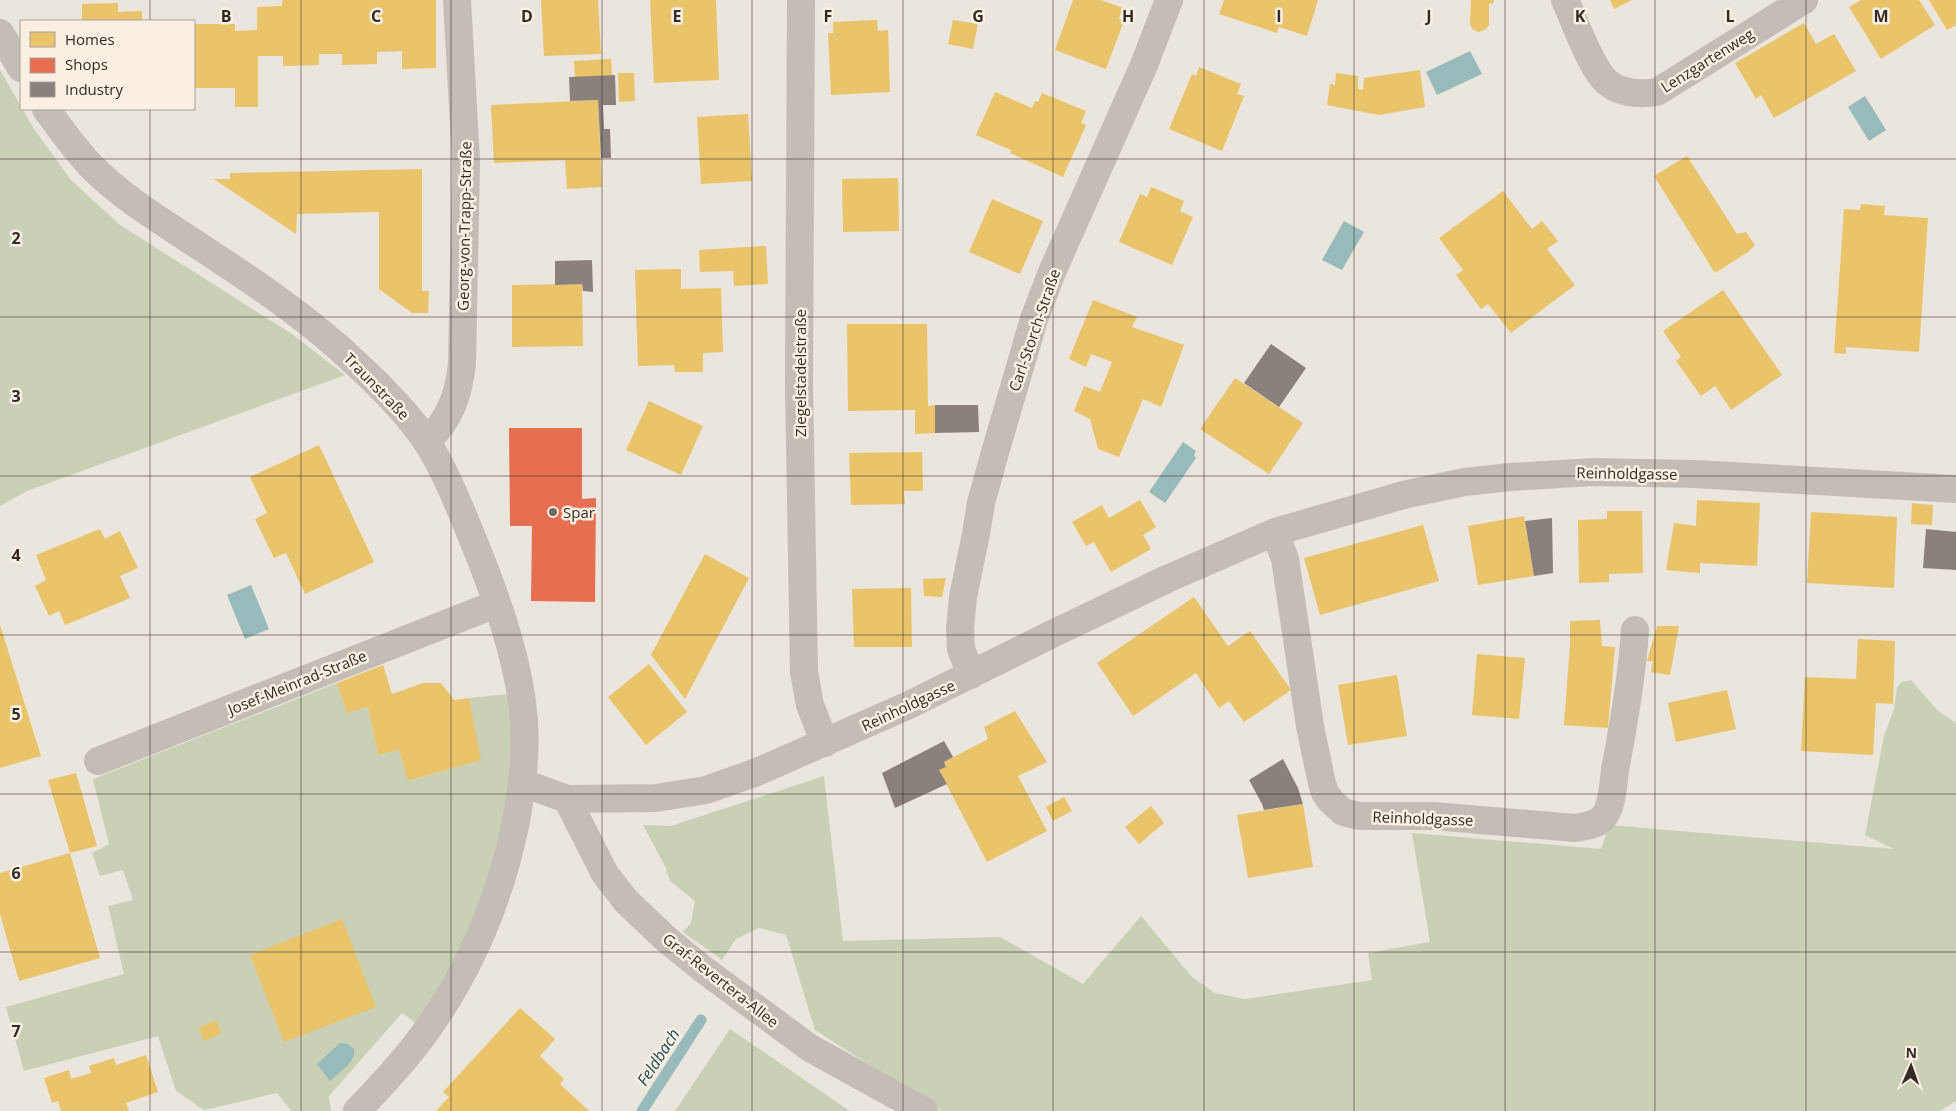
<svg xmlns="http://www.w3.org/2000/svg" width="1956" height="1111" font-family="'Open Sans',sans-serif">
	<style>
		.green { fill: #cad0b6 }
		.water { fill: #99babb }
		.homes { fill: #e9c46a }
		.shops { fill: #e76f51 }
		.industry { fill: #8a817c }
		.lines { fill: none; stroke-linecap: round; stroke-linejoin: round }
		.stream { stroke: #99babb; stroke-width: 11 }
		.minor { stroke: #c3bdb6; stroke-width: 28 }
		.grid { fill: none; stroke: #332a25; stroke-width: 1; stroke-opacity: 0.55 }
		.poi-dot { fill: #736b65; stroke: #f9f0e3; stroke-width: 2 }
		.labels { text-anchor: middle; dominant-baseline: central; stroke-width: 5; stroke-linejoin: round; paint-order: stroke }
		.street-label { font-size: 15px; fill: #332a25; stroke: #f9f0e3 }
		.poi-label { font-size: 15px; fill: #332a25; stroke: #f9f0e3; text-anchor: start }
		.water-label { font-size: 16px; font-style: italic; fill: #1b4c54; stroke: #f9f0e3 }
		.grid-label { font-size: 16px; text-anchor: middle; font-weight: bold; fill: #332a25; stroke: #f9f0e3; stroke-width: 5; stroke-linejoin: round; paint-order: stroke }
	</style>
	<rect width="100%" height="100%" fill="#eae5dd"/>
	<path class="green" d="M 0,70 L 34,129 L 71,180 L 120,225 L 292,334 L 345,375 L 27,491 L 0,506 Z
		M 1911,680 L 1938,711 L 1956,723 L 1956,1101 L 1940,1111 L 941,1111 L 815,1030 L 786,935 L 759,928 L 736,939 L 722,960 L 683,932 L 691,923 L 695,901 L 670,881 L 666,868 L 643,825 L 671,826 L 824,776 L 843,941 L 1000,937 L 1083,984 L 1141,916 L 1192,977 L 1215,993 L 1245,999 L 1372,980 L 1368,953 L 1430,942 L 1412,833 L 1601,849 L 1609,825 L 1894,849 L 1865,835 L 1884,736 L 1894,709 L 1897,687 L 1902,682 Z
		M 337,683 L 347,713 L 368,707 L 378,755 L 399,750 L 409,781 L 480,760 L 469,698 L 509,694 L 515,758 L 499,868 L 421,1027 L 402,1013 L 329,1096 L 331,1111 L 291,1111 L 277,1093 L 204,1110 L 176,1091 L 158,1036 L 24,1071 L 6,1007 L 124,974 L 108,906 L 133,900 L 123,870 L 100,876 L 92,853 L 109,844 L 93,779 Z
		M 730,1029 L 850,1111 L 675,1111 Z"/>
	<path class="water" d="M 1470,51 L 1482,74 L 1437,95 L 1426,72 Z
		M 1865,96 L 1886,130 L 1869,141 L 1848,107 Z
		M 1344,221 L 1364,232 L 1342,270 L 1322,260 Z
		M 1183,442 L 1196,451 L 1194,455 L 1196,458 L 1165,503 L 1149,492 Z
		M 251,585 L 269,629 L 245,639 L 227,595 Z
		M 340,1043 L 348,1044 L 354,1049 C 356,1063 339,1072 330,1081 L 317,1064 Z"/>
	<path class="homes" d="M 282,0 L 436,0 L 436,68 L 402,69 L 402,51 L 377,52 L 377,64 L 342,65 L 342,54 L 319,54 L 319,65 L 283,66 L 283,56 L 258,56 L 258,107 L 235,107 L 235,88 L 194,88 L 194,24 L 235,24 L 235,31 L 257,30 L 257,7 L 282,6 Z
		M 541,0 L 598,0 L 601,54 L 544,56 Z
		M 650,0 L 716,0 L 719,80 L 654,83 Z
		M 1073,0 L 1101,0 L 1123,8 L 1119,19 L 1124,21 L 1106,69 L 1055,50 Z
		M 1224,0 L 1318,0 L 1307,36 L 1279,27 L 1277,33 L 1219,14 Z
		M 1471,0 L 1494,0 L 1493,4 L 1489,3 L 1489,25 L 1486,29 L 1479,32 L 1472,29 L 1470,23 Z
		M 1610,0 L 1632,0 L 1614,9 Z
		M 1861,0 L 1919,0 L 1935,25 L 1881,59 L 1849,7 Z
		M 1929,0 L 1956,0 L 1956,25 L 1947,30 Z
		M 118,3 L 118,12 L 142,11 L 142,21 L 82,21 L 82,4 Z
		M 877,20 L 878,31 L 888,30 L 890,92 L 831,95 L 828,33 L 833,33 L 833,22 Z
		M 953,20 L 978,24 L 973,49 L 948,44 Z
		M 1804,23 L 1816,44 L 1834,34 L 1856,71 L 1774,118 L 1761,95 L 1756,99 L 1735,63 Z
		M 611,59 L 612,75 L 575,78 L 574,61 Z
		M 1199,67 L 1241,84 L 1237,94 L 1244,96 L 1222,151 L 1169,129 L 1192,74 L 1196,76 Z
		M 1420,70 L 1425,107 L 1379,115 L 1327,105 L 1330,84 L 1335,85 L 1336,73 L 1358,76 L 1358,89 L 1363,90 L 1364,78 Z
		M 618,73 L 634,73 L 635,101 L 619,102 Z
		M 995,92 L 1032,108 L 1035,101 L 1038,102 L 1042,93 L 1086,111 L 1081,123 L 1086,125 L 1063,177 L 1010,153 L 1011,150 L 976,135 Z
		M 598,100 L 602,187 L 567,189 L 565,160 L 494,163 L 491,105 Z
		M 748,114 L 752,181 L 701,184 L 697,117 Z
		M 1687,156 L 1737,234 L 1746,232 L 1755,245 L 1748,252 L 1715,273 L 1654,176 Z
		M 422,169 L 422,291 L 429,291 L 428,313 L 412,313 L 379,289 L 379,212 L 297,214 L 296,234 L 214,179 L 230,179 L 230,173 Z
		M 898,178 L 899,231 L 843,232 L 842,179 Z
		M 1151,187 L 1184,201 L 1180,211 L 1193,217 L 1172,265 L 1119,242 L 1140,194 L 1147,197 Z
		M 1503,191 L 1532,229 L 1542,221 L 1558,241 L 1547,249 L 1575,285 L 1511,333 L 1488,304 L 1481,309 L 1456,275 L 1463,270 L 1439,238 Z
		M 992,199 L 1043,221 L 1020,274 L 969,252 Z
		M 1861,204 L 1885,206 L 1884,215 L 1928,218 L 1919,352 L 1846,347 L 1846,354 L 1834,353 L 1844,209 L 1860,210 Z
		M 766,246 L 768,284 L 734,286 L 733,271 L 700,272 L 699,250 Z
		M 681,269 L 681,289 L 721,288 L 723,352 L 703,353 L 703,372 L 675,372 L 674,365 L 638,366 L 635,270 Z
		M 582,284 L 583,346 L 512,347 L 512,285 Z
		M 1723,290 L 1782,375 L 1731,410 L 1715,386 L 1701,396 L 1676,361 L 1681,357 L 1663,331 Z
		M 1093,300 L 1137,317 L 1132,327 L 1184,345 L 1161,407 L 1143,399 L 1119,457 L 1098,449 L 1090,419 L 1074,411 L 1084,386 L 1100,392 L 1112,362 L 1091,354 L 1086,367 L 1069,359 Z
		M 847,324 L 927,324 L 928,406 L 935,405 L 935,433 L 915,434 L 915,410 L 848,411 Z
		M 1235,378 L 1303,423 L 1269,474 L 1200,429 Z
		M 649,401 L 703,426 L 681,475 L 626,450 Z
		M 319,445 L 374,562 L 305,594 L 286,553 L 274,558 L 255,519 L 267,513 L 250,477 Z
		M 922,452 L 923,491 L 904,491 L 905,504 L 851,505 L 849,453 Z
		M 1140,500 L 1156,527 L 1143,535 L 1151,549 L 1111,572 L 1094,542 L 1086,546 L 1072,522 L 1102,505 L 1109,518 Z
		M 1697,500 L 1760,503 L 1757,566 L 1700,563 L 1700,573 L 1666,570 L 1674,523 L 1696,526 Z
		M 1912,503 L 1933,505 L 1932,525 L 1911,524 Z
		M 1607,511 L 1642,511 L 1643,573 L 1609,574 L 1609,582 L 1579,583 L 1578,520 L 1607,519 Z
		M 1811,512 L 1897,517 L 1894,588 L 1807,583 Z
		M 1524,516 L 1534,576 L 1478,585 L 1468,526 Z
		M 1423,525 L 1439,581 L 1320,615 L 1304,558 Z
		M 100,529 L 105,539 L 120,531 L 138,568 L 120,576 L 130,598 L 65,625 L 59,611 L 49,616 L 35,586 L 46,580 L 36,555 Z
		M 705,554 L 749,578 L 685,699 L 651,655 Z
		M 946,578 L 942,597 L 924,596 L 923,579 Z
		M 911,588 L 912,647 L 854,647 L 852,589 Z
		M 1194,597 L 1228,646 L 1250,631 L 1291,690 L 1244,722 L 1229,701 L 1219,708 L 1196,673 L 1133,716 L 1097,663 Z
		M 1600,620 L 1602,646 L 1615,647 L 1608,728 L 1564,725 L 1570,644 L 1570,621 Z
		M 0,625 L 41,756 L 0,768 Z
		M 1657,626 L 1679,626 L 1670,675 L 1651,672 L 1653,661 L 1647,661 Z
		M 1858,639 L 1895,641 L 1893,704 L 1876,703 L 1873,755 L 1801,751 L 1805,677 L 1856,679 Z
		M 1477,654 L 1525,658 L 1519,719 L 1472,715 Z
		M 649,664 L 687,712 L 646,745 L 608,697 Z
		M 383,665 L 392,694 L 423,683 L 441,683 L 454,700 L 469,698 L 481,760 L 408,781 L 399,750 L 378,755 L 368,707 L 347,713 L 337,683 Z
		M 1397,675 L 1407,736 L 1348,745 L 1338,685 Z
		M 1727,690 L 1736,729 L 1676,742 L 1668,703 Z
		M 1015,711 L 1047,762 L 1018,776 L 1047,831 L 987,862 L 939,770 L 946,767 L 944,762 L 988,739 L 984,727 Z
		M 76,773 L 97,846 L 70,853 L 48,780 Z
		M 1064,797 L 1072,811 L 1053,821 L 1046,807 Z
		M 1303,804 L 1313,867 L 1248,878 L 1237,815 Z
		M 1151,806 L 1164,823 L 1139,844 L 1125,827 Z
		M 70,853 L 100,958 L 19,981 L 0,914 L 0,873 Z
		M 342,919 L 376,1007 L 284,1042 L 250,955 Z
		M 520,1008 L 555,1039 L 540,1056 L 564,1079 L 560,1084 L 589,1111 L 436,1111 L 449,1097 L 443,1092 Z
		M 216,1020 L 221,1034 L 204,1041 L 199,1028 Z
		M 146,1055 L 158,1092 L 126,1103 L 129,1111 L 61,1111 L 58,1101 L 52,1103 L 44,1078 L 69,1070 L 71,1079 L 91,1073 L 89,1066 L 114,1058 L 116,1065 Z"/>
	<path class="shops" d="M 509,428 L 582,428 L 582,499 L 596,498 L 595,602 L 531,601 L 532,526 L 510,526 Z"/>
	<path class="industry" d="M 615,75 L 616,105 L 603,105 L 604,129 L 610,129 L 611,158 L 601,158 L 598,100 L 570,101 L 569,77 Z
		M 592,260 L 593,292 L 583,291 L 582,284 L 555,285 L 555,261 Z
		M 1271,344 L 1306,368 L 1279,407 L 1244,383 Z
		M 935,405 L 978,405 L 979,432 L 935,433 Z
		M 1552,518 L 1553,573 L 1534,576 L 1525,521 Z
		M 1926,529 L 1956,532 L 1956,570 L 1923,568 Z
		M 944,741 L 953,757 L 944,762 L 946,767 L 939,770 L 947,784 L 895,808 L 882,773 Z
		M 1283,759 L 1298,788 L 1303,804 L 1264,810 L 1262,804 L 1249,780 Z"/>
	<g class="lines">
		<path class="stream" d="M 642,1111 L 701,1020"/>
		<path class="minor" d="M 801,0 L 799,384 L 804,672 L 810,705 L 825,743
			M 1565,0 C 1575,22 1588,60 1603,78 C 1615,93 1639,95 1657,92 L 1804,0
			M 0,33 L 21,68
			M 46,109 C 61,129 75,150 93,168 C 122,197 158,219 193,242 C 243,275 294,308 339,348 C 370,376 401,405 425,439 C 447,472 463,516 478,552 C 497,600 515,651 522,702 C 528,744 523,784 515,826 C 498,907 466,980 415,1046 C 397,1069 377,1090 357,1111
			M 426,441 C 450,421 459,394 462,363 L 466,161 L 457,0
			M 1275,532 L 1285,559 L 1310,726 L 1321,779 L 1325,793 L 1331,801 L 1343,812 L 1359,816 L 1434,816 L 1575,828 C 1586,826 1599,825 1605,815 C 1613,803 1613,783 1615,770 C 1624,723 1632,677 1635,630
			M 971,675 L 961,649 L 960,629 L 963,597 L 976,534 L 981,503 L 994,456 L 1034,319 L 1052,272 L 1144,65 L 1169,0
			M 98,761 L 496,604
			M 523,783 L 567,799 L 656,798 L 706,790 L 757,772 L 909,705 L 1048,636 L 1167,579 L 1275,532 L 1407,494 L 1465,482 L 1510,477 L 1593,472 L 1695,474 L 1956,489
			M 567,799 L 605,874 L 626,901 L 666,939 L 704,970 L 810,1048 L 924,1111"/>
	</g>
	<path class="grid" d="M 150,0 L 150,21M 301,0 L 301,1111M 451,0 L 451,1111M 602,0 L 602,1111M 752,0 L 752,1111M 903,0 L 903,1111M 1053,0 L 1053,1111M 1204,0 L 1204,1111M 1354,0 L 1354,1111M 1505,0 L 1505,1111M 1655,0 L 1655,1111M 1806,0 L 1806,1111M 150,109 L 150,1111M 0,159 L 1956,159M 0,317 L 1956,317M 0,476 L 1956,476M 0,635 L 1956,635M 0,794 L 1956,794M 0,952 L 1956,952"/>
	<circle class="poi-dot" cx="553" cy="512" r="5"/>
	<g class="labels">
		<g class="street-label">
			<text transform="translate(1707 60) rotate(-32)">Lenzgartenweg</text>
			<text transform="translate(464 226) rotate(-89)">Georg-von-Trapp-Straße</text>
			<text transform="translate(1034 330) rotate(-71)">Carl-Storch-Straße</text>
			<text transform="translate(800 373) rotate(-90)">Ziegelstadelstraße</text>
			<text transform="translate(377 386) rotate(46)">Traunstraße</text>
			<text transform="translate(1627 473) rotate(1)">Reinholdgasse</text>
			<text transform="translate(297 682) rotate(-22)">Josef-Meinrad-Straße</text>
			<text transform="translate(908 705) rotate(-25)">Reinholdgasse</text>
			<text transform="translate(1423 818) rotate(2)">Reinholdgasse</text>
			<text transform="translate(721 980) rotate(38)">Graf-Revertera-Allee</text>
		</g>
		<g class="poi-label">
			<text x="563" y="512">Spar</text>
		</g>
		<g class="water-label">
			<text transform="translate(658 1057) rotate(-57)">Feldbach</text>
		</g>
	</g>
	<g class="grid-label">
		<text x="226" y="22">B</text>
		<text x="376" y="22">C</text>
		<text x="527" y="22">D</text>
		<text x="677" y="22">E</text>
		<text x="828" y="22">F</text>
		<text x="978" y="22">G</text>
		<text x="1128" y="22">H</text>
		<text x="1279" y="22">I</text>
		<text x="1429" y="22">J</text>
		<text x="1580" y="22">K</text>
		<text x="1730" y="22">L</text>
		<text x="1881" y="22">M</text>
		<text x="16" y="244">2</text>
		<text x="16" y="402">3</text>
		<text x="16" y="561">4</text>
		<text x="16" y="720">5</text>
		<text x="16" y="879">6</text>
		<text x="16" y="1037">7</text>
	</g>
	<rect x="20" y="20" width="175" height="90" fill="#f9f0e3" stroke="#aaa197"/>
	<rect x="30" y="32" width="25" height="15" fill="#e9c46a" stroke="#aaa197"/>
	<text x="65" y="45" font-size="15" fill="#332a25">Homes</text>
	<rect x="30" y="58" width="25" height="15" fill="#e76f51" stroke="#aaa197"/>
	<text x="65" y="70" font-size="15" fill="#332a25">Shops</text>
	<rect x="30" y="82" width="25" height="15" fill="#8a817c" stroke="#aaa197"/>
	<text x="65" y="95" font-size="15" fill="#332a25">Industry</text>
	<g transform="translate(1911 1066) rotate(2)" stroke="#f9f0e3" stroke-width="4" paint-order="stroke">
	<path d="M0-4L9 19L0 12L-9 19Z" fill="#332a25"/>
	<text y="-8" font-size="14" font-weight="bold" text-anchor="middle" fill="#332a25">N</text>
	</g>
</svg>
